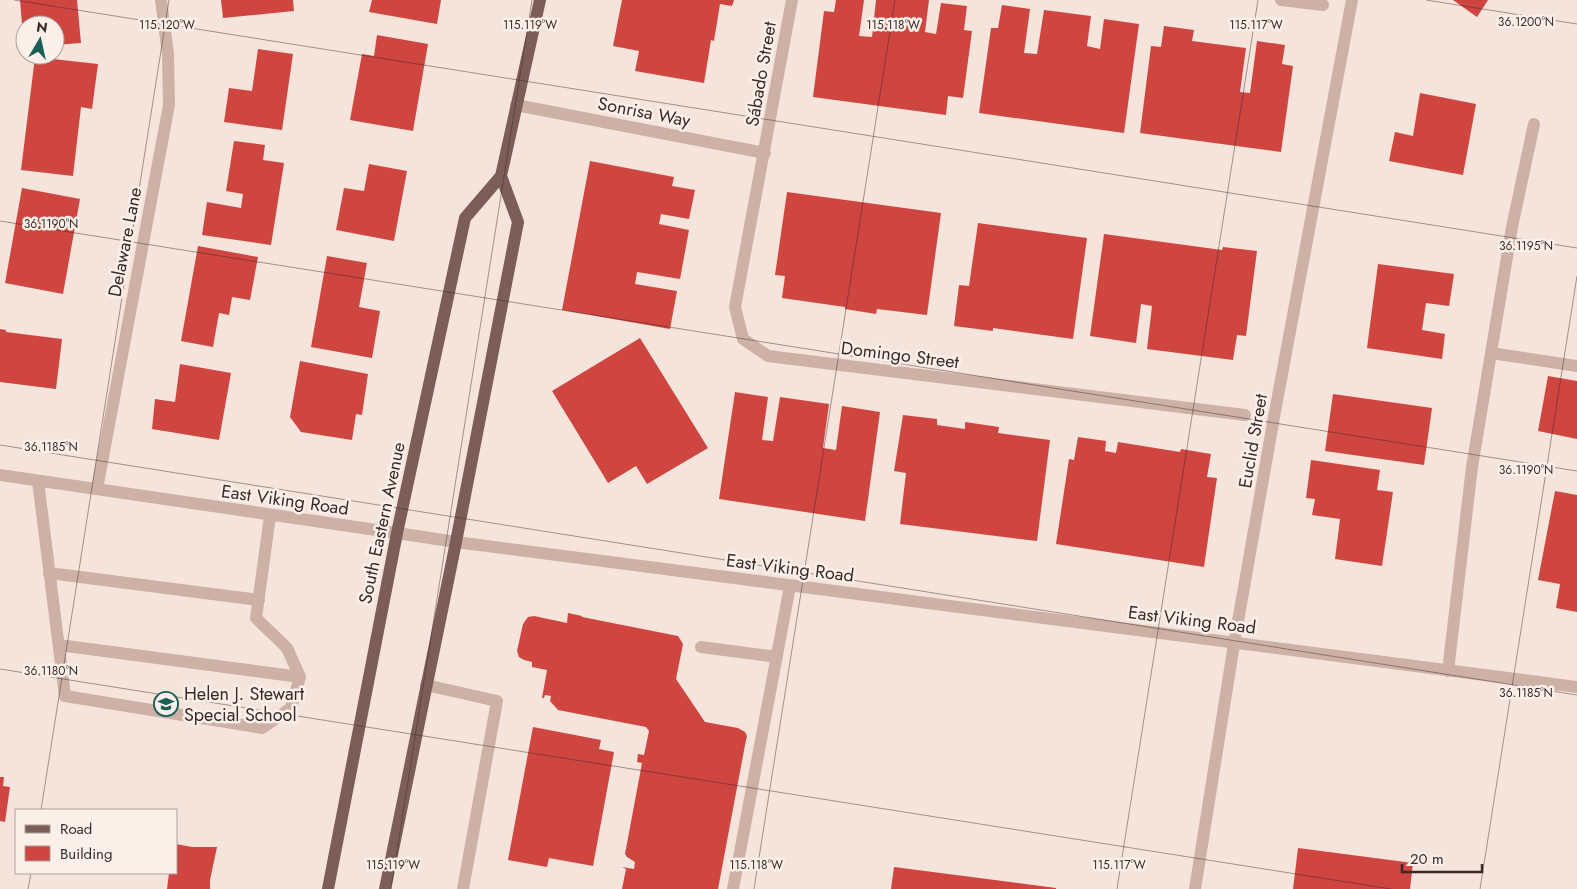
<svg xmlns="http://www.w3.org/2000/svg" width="1577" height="889" font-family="Jost,sans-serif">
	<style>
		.building { fill: #cf4540 }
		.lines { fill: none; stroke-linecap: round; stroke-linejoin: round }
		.service { stroke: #cdb1a7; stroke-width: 12 }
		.minor { stroke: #cdb1a7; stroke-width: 12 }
		.tertiary { stroke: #cdb1a7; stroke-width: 12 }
		.primary { stroke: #7c5d58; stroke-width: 12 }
		.ticks { fill: none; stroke: #392a28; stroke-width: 1; stroke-opacity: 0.45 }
		.labels { text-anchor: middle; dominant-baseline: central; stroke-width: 5; stroke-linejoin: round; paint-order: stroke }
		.street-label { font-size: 18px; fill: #392a28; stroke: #fbefe9 }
		.poi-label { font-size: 18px; fill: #392a28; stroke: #fbefe9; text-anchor: start }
		.ticks-label { font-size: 12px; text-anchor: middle; fill: #392a28; stroke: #fbefe9; stroke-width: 5; stroke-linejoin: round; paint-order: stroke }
	</style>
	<rect width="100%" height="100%" fill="#f4e4dc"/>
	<path class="building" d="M 20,0 L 77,0 L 81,43 L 55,45 L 55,25 L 25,25 L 25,36 L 23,36 Z
		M 221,0 L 293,0 L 294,11 L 223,18 Z
		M 372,0 L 441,0 L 437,24 L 369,12 Z
		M 622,0 L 734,0 L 732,6 L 720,4 L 714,41 L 711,40 L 704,83 L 635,71 L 639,51 L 613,46 Z
		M 836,0 L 864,0 L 859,36 L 872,37 L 876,0 L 929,0 L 925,32 L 936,34 L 941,3 L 967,6 L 964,30 L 972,31 L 963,98 L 948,96 L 946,115 L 813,97 L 824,11 L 834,12 Z
		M 1453,0 L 1488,0 L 1477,17 Z
		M 1002,5 L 1030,9 L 1024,53 L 1037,54 L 1044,10 L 1091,16 L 1087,46 L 1100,49 L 1104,19 L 1139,24 L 1124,133 L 979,113 L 991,28 L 998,28 Z
		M 1164,26 L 1194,30 L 1192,41 L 1246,48 L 1240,92 L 1250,93 L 1257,41 L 1285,45 L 1282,64 L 1293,66 L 1281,152 L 1140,133 L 1151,46 L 1161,47 Z
		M 377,35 L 428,44 L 413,131 L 350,120 L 362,54 L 374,56 Z
		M 258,49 L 293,54 L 282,130 L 224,122 L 229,88 L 252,91 Z
		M 35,57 L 98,64 L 92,109 L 81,107 L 73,176 L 21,170 Z
		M 1420,93 L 1476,104 L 1463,175 L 1389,161 L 1395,132 L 1413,136 Z
		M 234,141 L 265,145 L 263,160 L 284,163 L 271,245 L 202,235 L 207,202 L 241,208 L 243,194 L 226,191 Z
		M 590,161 L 674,177 L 672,186 L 695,190 L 689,219 L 661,214 L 659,224 L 689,230 L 680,279 L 637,272 L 635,284 L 677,291 L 670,329 L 562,310 Z
		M 369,164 L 407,171 L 394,241 L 336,230 L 344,188 L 364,191 Z
		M 22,188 L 80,199 L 63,294 L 5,283 Z
		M 787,192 L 941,213 L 927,315 L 877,309 L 876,314 L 845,309 L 845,307 L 782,298 L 785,276 L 775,275 Z
		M 978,223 L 1087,238 L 1073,339 L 993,328 L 993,331 L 954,326 L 959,285 L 969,286 Z
		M 1104,234 L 1222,250 L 1223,247 L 1257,251 L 1246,336 L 1237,335 L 1233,360 L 1147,349 L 1152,306 L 1141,304 L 1136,343 L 1090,336 Z
		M 198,246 L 258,257 L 250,300 L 232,297 L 229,315 L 219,313 L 213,347 L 181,341 Z
		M 327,256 L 367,263 L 359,307 L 380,311 L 372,358 L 311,347 Z
		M 1378,264 L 1454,274 L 1449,306 L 1426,303 L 1422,330 L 1445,334 L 1442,359 L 1367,348 Z
		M 0,329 L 6,330 L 6,332 L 62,339 L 56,389 L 0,382 Z
		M 640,338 L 708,448 L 647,484 L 636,466 L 608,483 L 552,391 Z
		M 300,361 L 368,374 L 362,415 L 356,414 L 352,440 L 301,432 L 290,417 Z
		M 180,364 L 231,373 L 219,440 L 152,429 L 155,399 L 175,402 Z
		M 1548,376 L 1577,381 L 1577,439 L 1538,431 Z
		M 735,392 L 768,397 L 762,440 L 773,441 L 780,397 L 829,404 L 823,448 L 836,450 L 842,406 L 880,412 L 865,521 L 719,499 Z
		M 1333,394 L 1432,408 L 1424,465 L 1325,451 Z
		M 903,415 L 937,419 L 937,425 L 965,429 L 965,422 L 999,427 L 998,433 L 1050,440 L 1037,541 L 900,524 L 906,473 L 894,471 Z
		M 1078,437 L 1106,441 L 1105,451 L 1116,453 L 1118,442 L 1180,452 L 1181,449 L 1211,454 L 1207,477 L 1217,478 L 1204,567 L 1056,544 L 1069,459 L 1074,460 Z
		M 1311,460 L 1380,470 L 1377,490 L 1393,492 L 1382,566 L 1335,559 L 1340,519 L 1312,515 L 1315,499 L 1306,498 Z
		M 1555,491 L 1577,495 L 1577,612 L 1556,608 L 1560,584 L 1538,580 Z
		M 568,613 L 582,616 L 582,617 L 678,636 L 683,644 L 676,679 L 705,722 L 738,728 L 745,732 L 747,736 L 745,745 L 718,889 L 622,889 L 626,869 L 622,867 L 634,869 L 635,862 L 627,857 L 625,854 L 642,763 L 637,762 L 638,754 L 644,755 L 649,731 L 646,727 L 558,710 L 550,701 L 551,696 L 545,695 L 544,698 L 542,698 L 547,670 L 532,667 L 532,662 L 524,660 L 519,657 L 517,651 L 523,624 L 528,617 L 534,616 L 567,623 Z
		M 533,727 L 601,740 L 599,749 L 614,752 L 593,866 L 549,858 L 547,867 L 508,860 Z
		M 0,777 L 4,777 L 3,786 L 10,787 L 5,822 L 0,821 Z
		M 176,844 L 192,847 L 217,847 L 210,880 L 210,889 L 167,889 L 169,873 L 176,873 Z
		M 1298,848 L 1413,863 L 1410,889 L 1293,889 Z
		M 894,867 L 1056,888 L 1056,889 L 891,889 Z"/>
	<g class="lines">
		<path class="service" d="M 1491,353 L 1577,366
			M 38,481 L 65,696 L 262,728 L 291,708 L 300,677 L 287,648 L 256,618 L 270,516
			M 49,573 L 259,600
			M 59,645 L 300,677
			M 701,647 L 777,657
			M 1448,671 L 1472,467 L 1512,227 L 1534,124
			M 426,685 L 497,701 L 463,889
			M 733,889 L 790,586"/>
		<path class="minor" d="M 792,0 L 735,307 L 743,339 L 768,356 L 1245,415
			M 1281,0 L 1323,5
			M 516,105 L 765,153
			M 97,489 L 169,105 L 168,54 L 161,0
			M 397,533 L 456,542
			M 1195,889 L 1234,644 L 1274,417 L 1352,0"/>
		<path class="tertiary" d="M 0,475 L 397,533
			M 456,542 L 1577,687"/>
		<path class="primary" d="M 328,889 L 397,533 L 465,218 L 501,176 L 540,0
			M 385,889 L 456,542 L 518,222 L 501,176"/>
	</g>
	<path class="ticks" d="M 14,0 L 1577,248M 1426,0 L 1577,24M 0,221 L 1577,471M 0,445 L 1577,695M 0,669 L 1391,889M 41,810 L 169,0M 28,889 L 31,873M 391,889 L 532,0M 754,889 L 895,0M 1117,889 L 1258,0M 1480,889 L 1577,276"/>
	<defs>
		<symbol id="school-ring" viewBox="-11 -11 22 22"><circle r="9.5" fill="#fbefe9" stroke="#1a5e55" stroke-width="1.5"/><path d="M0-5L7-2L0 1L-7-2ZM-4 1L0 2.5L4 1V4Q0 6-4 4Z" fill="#1a5e55"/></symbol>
	</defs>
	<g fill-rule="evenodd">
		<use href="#school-ring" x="152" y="690" width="28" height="28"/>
	</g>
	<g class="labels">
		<g class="street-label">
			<text transform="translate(761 74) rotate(-80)">Sábado Street</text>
			<text transform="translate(644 112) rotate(11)">Sonrisa Way</text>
			<text transform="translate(125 242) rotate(-79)">Delaware Lane</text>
			<text transform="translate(900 355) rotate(7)">Domingo Street</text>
			<text transform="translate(1253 441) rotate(-80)">Euclid Street</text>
			<text transform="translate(285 500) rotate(8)">East Viking Road</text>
			<text transform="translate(382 523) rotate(-78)">South Eastern Avenue</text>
			<text transform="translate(790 568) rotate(7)">East Viking Road</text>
			<text transform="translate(1192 620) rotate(7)">East Viking Road</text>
		</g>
		<g class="poi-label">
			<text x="184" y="694">Helen J. Stewart<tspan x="184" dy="21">Special School</tspan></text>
		</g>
	</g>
	<g class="ticks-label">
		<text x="1526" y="26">36.1200°N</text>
		<text x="167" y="29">115.120°W</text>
		<text x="530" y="29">115.119°W</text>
		<text x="893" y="29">115.118°W</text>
		<text x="1256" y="29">115.117°W</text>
		<text x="51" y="228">36.1190°N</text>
		<text x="1526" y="250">36.1195°N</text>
		<text x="51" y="451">36.1185°N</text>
		<text x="1526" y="474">36.1190°N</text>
		<text x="51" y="675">36.1180°N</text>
		<text x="1526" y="697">36.1185°N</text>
		<text x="393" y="869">115.119°W</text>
		<text x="756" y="869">115.118°W</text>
		<text x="1119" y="869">115.117°W</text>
	</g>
	<rect x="15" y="809" width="162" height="65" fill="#fbefe9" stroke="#ada09c"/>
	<rect x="25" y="825" width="25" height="8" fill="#7c5d58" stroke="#ada09c"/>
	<text x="60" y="834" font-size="15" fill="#392a28">Road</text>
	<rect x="25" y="846" width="25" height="15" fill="#cf4540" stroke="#ada09c"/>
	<text x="60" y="859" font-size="15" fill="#392a28">Building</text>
	<g transform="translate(40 40) rotate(9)"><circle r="24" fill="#fbefe9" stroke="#ada09c"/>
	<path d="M0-4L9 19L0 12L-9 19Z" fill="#1a5e55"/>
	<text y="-8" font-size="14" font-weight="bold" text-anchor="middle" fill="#392a28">N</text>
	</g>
	<path d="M1402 864v8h80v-8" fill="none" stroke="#392a28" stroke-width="2.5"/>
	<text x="1410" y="864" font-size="15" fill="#392a28" stroke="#fbefe9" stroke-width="4" paint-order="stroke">20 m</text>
</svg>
